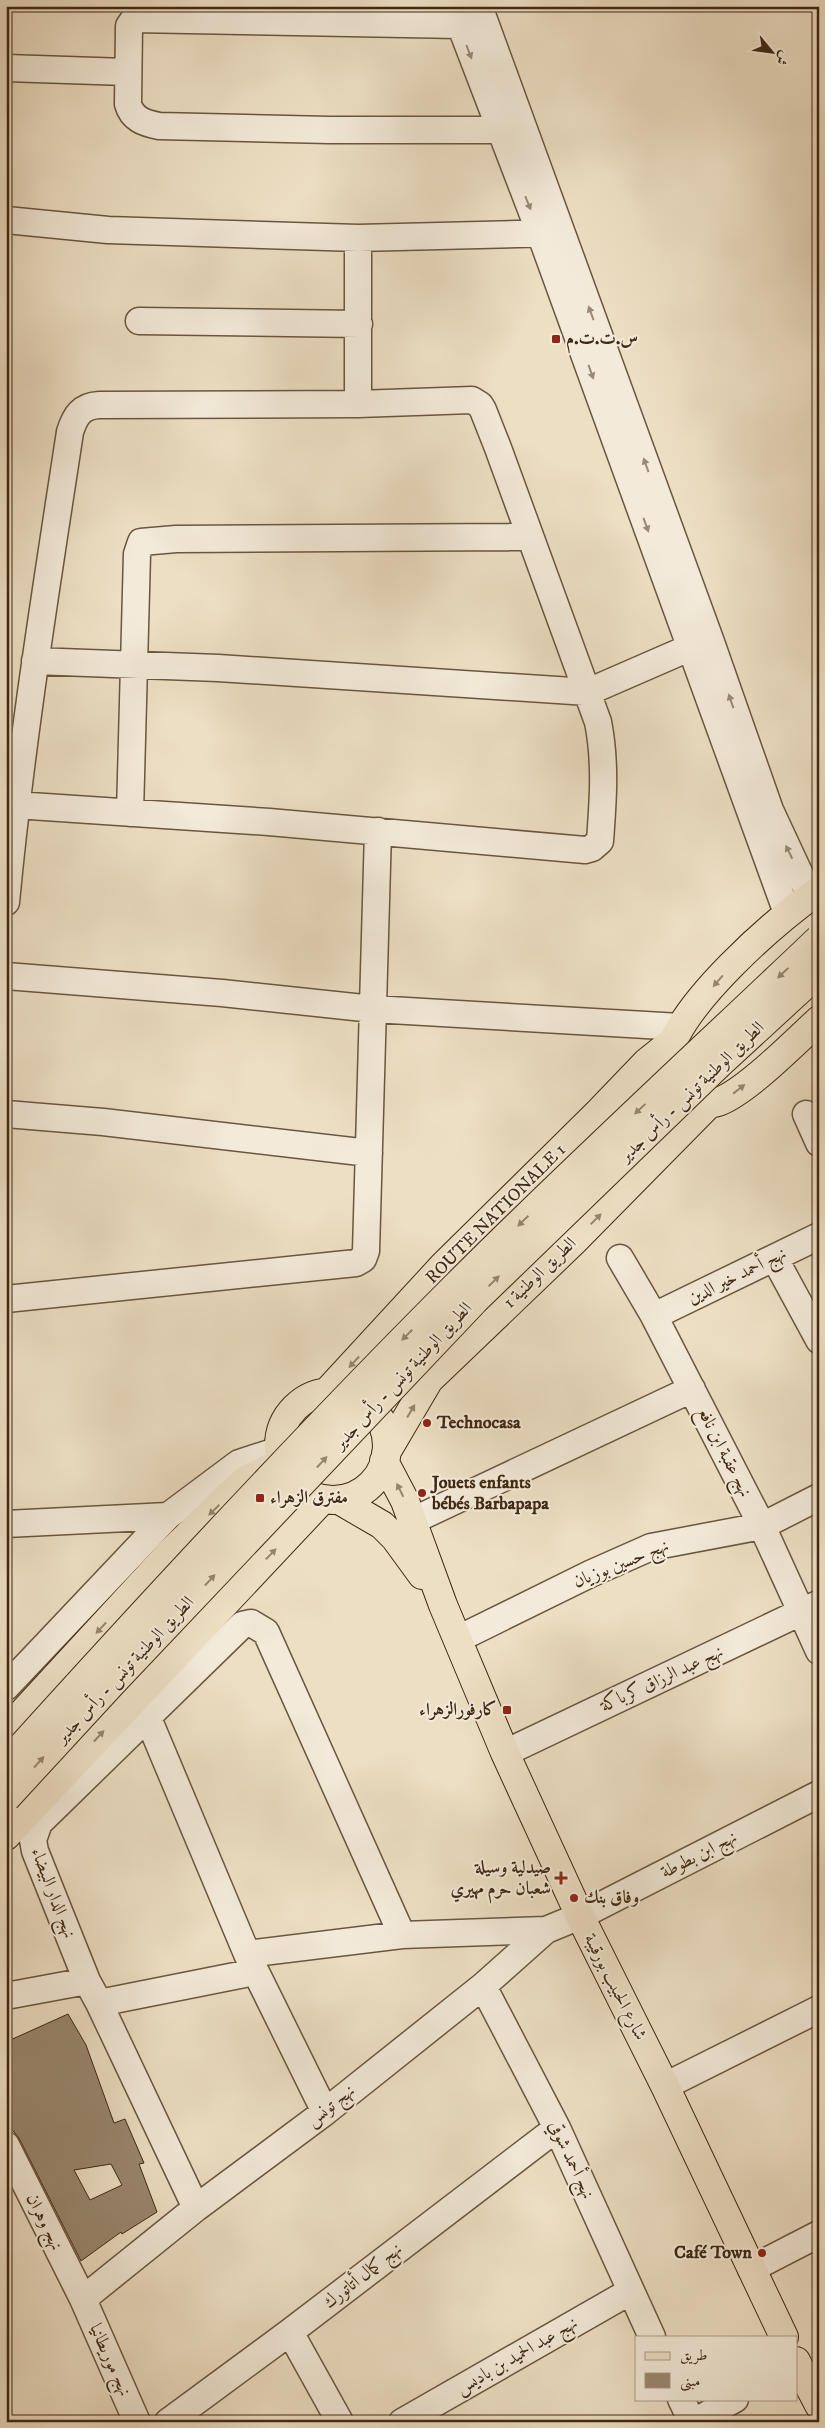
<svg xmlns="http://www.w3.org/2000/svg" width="825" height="2428" font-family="'IM FELL DW Pica',Amiri,serif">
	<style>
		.building { fill: #99876f; stroke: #3f2813; fill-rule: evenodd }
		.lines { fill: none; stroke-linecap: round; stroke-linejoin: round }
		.minor-casing { stroke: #6a563f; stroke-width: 29 }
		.major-casing { stroke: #3f2813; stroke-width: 30 }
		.minor { stroke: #f3ead9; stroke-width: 26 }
		.major { stroke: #eddfc4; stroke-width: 28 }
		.highway-bridge-casing { stroke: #3f2813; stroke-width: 30; stroke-linecap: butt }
		.highway-bridge { stroke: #eddfc4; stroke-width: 28 }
		.oneway { fill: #998976 }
		.oneway2 { fill: #96846c }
		.poi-dot { fill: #8f2418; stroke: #f3ead9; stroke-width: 2 }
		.labels { text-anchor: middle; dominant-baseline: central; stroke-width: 4; stroke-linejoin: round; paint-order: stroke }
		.poi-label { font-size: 18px; font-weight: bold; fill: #3f2813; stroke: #f3ead9; text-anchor: start }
		.street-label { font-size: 18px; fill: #3f2813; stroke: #f3ead9 }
	</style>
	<rect width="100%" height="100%" fill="#eddfc4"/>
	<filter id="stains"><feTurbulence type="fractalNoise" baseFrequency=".004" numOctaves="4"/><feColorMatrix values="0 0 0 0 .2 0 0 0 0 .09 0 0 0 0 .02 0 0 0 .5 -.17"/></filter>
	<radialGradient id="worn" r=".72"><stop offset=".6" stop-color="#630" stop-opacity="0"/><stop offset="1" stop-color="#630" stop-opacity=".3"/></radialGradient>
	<path class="building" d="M 68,2014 L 86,2045 L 114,2123 L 125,2119 L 144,2163 L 139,2164 L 157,2212 L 122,2234 L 121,2232 L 81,2261 L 19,2138 L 6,2122 L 6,2042 ZM 111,2164 L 122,2185 L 90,2200 L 74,2170 Z"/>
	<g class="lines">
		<defs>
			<path id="minor" d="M 453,6 L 540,233 L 787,913
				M 479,6 L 711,642 L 770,810 L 810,896
				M 459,25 L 134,19 L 129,26 L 128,104 C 132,119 144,123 159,126 L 329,130 L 499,130
				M 6,68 L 127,72
				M 6,220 L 108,230 L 358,238 L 557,233
				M 358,238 L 358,404
				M 139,321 L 359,324
				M 35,661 L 218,668 L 588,692 L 689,648
				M 130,813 L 137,554 L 141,542 L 176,539 L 530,537
				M 6,902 C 21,744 46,589 70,432 C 75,416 81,406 99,405 L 358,404 L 472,400 L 480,405 L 483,410 L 498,448 L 598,722 C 606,762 603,801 600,841 L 592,848 L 585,850 L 269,822 L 15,805
				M 6,976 L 222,993 L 373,1009 L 680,1027
				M 6,1114 L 103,1122 L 369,1153
				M 806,1114 L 819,1143
				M 620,1258 L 654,1316 L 762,1526 L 819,1651
				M 775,1259 L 819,1340
				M 6,1299 L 356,1263 L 363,1259 L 366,1251 L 378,831
				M 654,1316 L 819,1236
				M 412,1521 L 692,1389
				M 6,1524 L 168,1516
				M 458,1639 L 590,1574 L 651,1547 L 762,1526 L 819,1497
				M 6,1687 L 168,1516 L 239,1463 L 279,1450
				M 148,1718 L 247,1954 L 325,2112
				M 505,1753 L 818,1604
				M 247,1954 L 402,1935 L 546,1930
				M 483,1986 L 557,2128 L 652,2337
				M 6,1996 L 87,1981
				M 99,2003 L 255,1972
				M 665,2086 L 819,2009
				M 6,2145 L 83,2299 L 137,2422
				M 196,2208 L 99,2003 L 87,1981 L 35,1851 L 33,1840 L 39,1823 L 242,1625 L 251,1623 L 266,1632 L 402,1935
				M 751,2269 L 819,2234
				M 83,2299 L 196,2208 L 325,2112 L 483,1986 L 546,1930 L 580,1916 L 819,1794
				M 290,2332 L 340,2422
				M 681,2399 L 692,2422
				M 168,2422 L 290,2332 L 557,2128
				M 402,2422 L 631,2291
				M 694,2422 L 735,2399"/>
			<path id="major" d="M 667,1059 C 678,1005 774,922 819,890
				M 692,1101 C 700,1105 709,1105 718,1102 C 746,1092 795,1042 819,1020
				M279 1446a54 54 0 1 1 108 0a54 54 0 1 1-108 0Z
				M 326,1393 L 443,1266 L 599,1112 L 647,1062 L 672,1042
				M 386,1453 L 429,1380 L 573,1242 L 709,1104
				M 384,1461 L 405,1501 L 443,1605 L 505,1753 L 580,1916 L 665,2086 L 784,2337
				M 339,1500 L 382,1525 L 395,1538 L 422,1575
				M 6,1731 L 169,1554 L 228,1496 L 246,1480 L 281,1462
				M 6,1836 L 323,1499
				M 796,2361 L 819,2405"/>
		</defs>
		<use href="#minor" class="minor-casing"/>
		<use href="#major" class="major-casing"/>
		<use href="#minor" class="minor"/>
		<use href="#major" class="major"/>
		<defs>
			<path id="highway-bridge" d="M 6,1764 C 153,1601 302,1440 457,1285 C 575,1167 698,1054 819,939
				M 6,1798 L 112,1683 L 475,1300 L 719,1064 L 819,972"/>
		</defs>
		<use href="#highway-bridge" class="highway-bridge-casing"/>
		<use href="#highway-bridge" class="highway-bridge"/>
	</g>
	<defs><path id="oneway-solid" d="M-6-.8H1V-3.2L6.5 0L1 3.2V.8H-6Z" transform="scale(1.25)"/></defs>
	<g class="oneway">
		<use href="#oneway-solid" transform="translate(469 52) rotate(69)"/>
		<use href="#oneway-solid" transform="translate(528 203) rotate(68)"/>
		<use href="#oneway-solid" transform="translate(591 313) rotate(-110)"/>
		<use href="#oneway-solid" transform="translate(591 372) rotate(70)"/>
		<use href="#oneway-solid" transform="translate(646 465) rotate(-110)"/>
		<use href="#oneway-solid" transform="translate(646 525) rotate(70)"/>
		<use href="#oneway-solid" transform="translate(731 701) rotate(-109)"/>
		<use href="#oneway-solid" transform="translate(789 852) rotate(-116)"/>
	</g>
	<g class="oneway2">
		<use href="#oneway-solid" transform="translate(783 973) rotate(137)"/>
		<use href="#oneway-solid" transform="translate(718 981) rotate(131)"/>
		<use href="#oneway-solid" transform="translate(739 1089) rotate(-38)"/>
		<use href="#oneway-solid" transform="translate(640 1109) rotate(137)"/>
		<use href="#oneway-solid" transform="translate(596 1219) rotate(-45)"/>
		<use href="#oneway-solid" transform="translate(523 1221) rotate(136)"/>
		<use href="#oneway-solid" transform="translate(494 1281) rotate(-44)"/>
		<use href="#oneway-solid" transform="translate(407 1335) rotate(135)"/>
		<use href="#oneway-solid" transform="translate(354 1362) rotate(133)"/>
		<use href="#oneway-solid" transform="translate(411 1411) rotate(-59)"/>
		<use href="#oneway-solid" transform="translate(322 1462) rotate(-47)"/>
		<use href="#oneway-solid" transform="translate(400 1490) rotate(-116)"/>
		<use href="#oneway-solid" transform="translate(214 1510) rotate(136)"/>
		<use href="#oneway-solid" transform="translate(271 1554) rotate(-46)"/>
		<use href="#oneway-solid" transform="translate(210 1580) rotate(-47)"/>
		<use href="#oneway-solid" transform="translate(101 1628) rotate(133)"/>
		<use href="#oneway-solid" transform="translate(99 1736) rotate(-47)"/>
		<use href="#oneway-solid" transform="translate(39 1762) rotate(-48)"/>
	</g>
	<g class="poi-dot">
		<rect x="551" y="334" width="10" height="10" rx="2.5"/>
		<circle cx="427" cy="1423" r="5"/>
		<circle cx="422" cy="1493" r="5"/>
		<rect x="255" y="1493" width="10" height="10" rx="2.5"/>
		<rect x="502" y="1705" width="10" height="10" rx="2.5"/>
		<path d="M558.5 1870.5h5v5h5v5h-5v5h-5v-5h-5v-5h5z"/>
		<circle cx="574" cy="1898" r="5"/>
		<circle cx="762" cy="2253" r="5"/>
	</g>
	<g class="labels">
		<g class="poi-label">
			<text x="566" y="339">س.ت.ت.م</text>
			<text x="437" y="1423">Technocasa</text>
			<text x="432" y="1483">Jouets enfants<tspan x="432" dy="21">bébés Barbapapa</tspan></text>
			<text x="270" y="1498">مفترق الزهراء</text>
			<text x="497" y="1710" text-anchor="end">كارفورالزهراء</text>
			<text x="551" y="1868" text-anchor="end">صيدلية وسيلة<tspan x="551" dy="21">شعبان حرم مهيري</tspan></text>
			<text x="584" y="1898">وفاق بنك</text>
			<text x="752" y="2253" text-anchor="end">Café Town</text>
		</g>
		<g class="street-label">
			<text transform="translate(692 1092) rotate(-44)">الطريق الوطنية تونس - رأس جدير</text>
			<text transform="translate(496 1214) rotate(-45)">ROUTE NATIONALE 1</text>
			<text transform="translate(540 1273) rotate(-44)">الطريق الوطنية 1</text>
			<text transform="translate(737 1276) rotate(-26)">نهج أحمد خير الدين</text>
			<text transform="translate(403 1376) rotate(-47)">الطريق الوطنية تونس - رأس جدير</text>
			<text transform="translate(724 1452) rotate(63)">نهج عقبة ابن نافع</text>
			<text transform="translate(621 1564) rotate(-22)">نهج حسين بوزيان</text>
			<text transform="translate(125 1670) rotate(-47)">الطريق الوطنية تونس - رأس جدير</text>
			<text transform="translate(662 1679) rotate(-25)">نهج عبد الرزاق كرباكة</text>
			<text transform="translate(699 1855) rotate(-27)">نهج ابن بطوطة</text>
			<text transform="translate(53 1893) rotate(69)">نهج الدار البيضاء</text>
			<text transform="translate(615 1987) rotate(63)">شارع الحبيب بورقيبة</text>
			<text transform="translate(331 2106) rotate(-38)">نهج تونس</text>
			<text transform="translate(571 2160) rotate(65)">نهج أحمد شوقي</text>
			<text transform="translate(44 2222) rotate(64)">نهج وهران</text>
			<text transform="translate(363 2276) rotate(-38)">نهج كمال أتاتورك</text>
			<text transform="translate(517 2356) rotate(-30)">نهج عبد الحميد بن باديس</text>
			<text transform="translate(110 2360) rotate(66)">نهج موريطانيا</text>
		</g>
	</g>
	<rect width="825" height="2428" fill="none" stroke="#eddfc4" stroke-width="25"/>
	<rect x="8" y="8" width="810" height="2413" fill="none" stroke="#3f2813" stroke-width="2.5"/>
	<rect x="12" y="12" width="800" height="2403" fill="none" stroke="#3f2813"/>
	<rect x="635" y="2336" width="162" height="65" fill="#f3ead9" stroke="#ab9c8a"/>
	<rect x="645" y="2352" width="25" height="8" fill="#eddfc4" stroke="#ab9c8a"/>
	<text x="680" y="2360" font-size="15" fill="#3f2813">طريق</text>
	<rect x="645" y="2373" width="25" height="15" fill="#99876f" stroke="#ab9c8a"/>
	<text x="680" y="2386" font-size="15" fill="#3f2813">مبنى</text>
	<g transform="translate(772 52) rotate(119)" stroke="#f3ead9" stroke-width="4" paint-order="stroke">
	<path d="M0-4L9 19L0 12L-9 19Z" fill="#3f2813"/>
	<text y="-8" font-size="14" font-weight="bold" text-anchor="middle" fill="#3f2813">ش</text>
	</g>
	<rect width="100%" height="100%" filter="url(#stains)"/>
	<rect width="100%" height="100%" fill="url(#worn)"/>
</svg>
